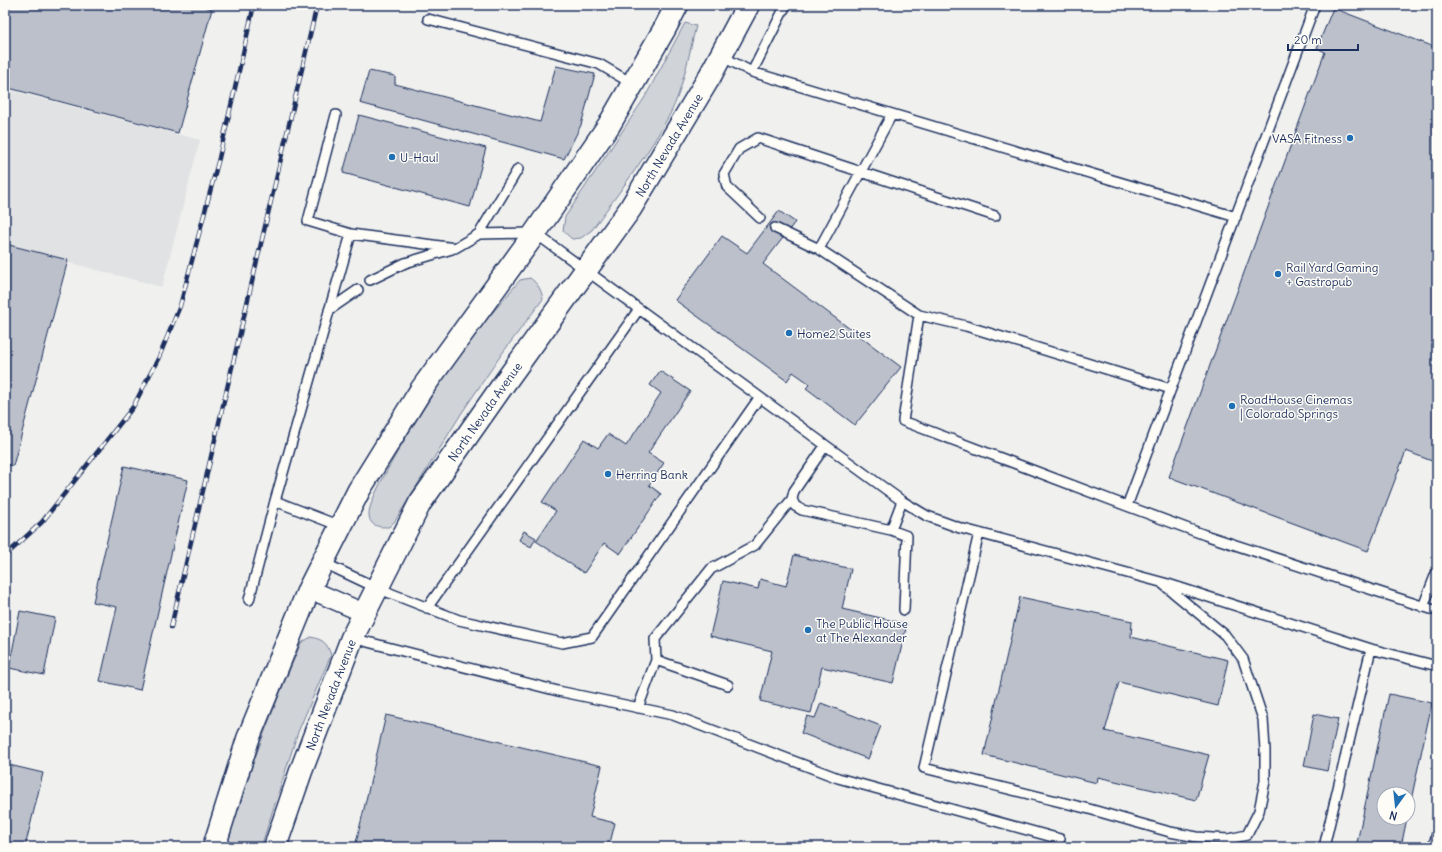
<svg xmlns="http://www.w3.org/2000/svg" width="1442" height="852" font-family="Delius,sans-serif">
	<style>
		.built { fill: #e0e2e3 }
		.green { fill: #d0d3d8; stroke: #76819b }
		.building { fill: #bbc0ca; stroke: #1b2f5e }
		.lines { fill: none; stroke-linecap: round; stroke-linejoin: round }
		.service-casing { stroke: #1b2f5e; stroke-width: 12 }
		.minor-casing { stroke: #1b2f5e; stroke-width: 21 }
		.primary-casing { stroke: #1b2f5e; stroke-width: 25 }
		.service { stroke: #fdfcf7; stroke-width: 9 }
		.minor { stroke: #fdfcf7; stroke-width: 18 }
		.primary { stroke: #fdfcf7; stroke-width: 22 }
		.rail-casing { stroke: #1b2f5e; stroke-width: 4.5 }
		.rail { stroke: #fdfcf7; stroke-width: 3; stroke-dasharray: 9; stroke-linecap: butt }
		.poi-dot { fill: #1f6fb2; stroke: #fdfcf7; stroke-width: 1.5 }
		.labels { text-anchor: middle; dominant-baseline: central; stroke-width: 3; stroke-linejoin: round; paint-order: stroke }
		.poi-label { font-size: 12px; fill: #1b2f5e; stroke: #fdfcf7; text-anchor: start }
		.street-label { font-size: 12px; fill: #1b2f5e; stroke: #fdfcf7 }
	</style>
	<rect width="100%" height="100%" fill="#f0f0ee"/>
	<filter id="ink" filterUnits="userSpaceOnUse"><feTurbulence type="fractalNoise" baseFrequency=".025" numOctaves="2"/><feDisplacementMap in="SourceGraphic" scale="8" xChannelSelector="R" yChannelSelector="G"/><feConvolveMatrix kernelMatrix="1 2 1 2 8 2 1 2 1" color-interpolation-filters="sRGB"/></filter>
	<g filter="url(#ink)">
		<path class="built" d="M 5,89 L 200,140 L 162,287 L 5,246 Z"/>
		<path class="green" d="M 685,23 L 696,26 C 689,53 683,90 670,114 C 648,155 619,192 592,230 L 581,238 L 572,239 L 563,231 L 565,217 L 645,97 Z
			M 530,278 C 538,284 541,289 543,299 L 501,355 L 461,414 L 395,521 L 389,527 C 379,527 370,527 369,515 C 366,495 447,370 464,349 C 481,325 501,303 520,280 Z
			M 311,637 C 324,640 327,643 331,655 L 298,732 L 261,847 L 226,847 C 246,777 272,710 301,643 Z"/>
		<path class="building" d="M 5,5 L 198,5 L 212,9 L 178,133 L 5,87 Z
			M 1333,8 L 1437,48 L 1437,463 L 1406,451 L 1368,551 L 1169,477 L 1325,52 L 1317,48 Z
			M 556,66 L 595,74 L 581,125 L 564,159 L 360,103 L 369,71 L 395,76 L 395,84 L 540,122 Z
			M 359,115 L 486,148 L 470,207 L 343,173 Z
			M 779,211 L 795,222 L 763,264 L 901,367 L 855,425 L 806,388 L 810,384 L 793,372 L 787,381 L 675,300 L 722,236 L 747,253 Z
			M 5,244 L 68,260 L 13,466 L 5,464 Z
			M 660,371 L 690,391 L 648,453 L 664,463 L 649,485 L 661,494 L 620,554 L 604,543 L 584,573 L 536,541 L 556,511 L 542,502 L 584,439 L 598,448 L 608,434 L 626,446 L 661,393 L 650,385 Z
			M 124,466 L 188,480 L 140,690 L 100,681 L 117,607 L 93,602 Z
			M 524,531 L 536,538 L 531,547 L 519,540 Z
			M 794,555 L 851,569 L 842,609 L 907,624 L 893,683 L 822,667 L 811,713 L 760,701 L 772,651 L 710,636 L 723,581 L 758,589 L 760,579 L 786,586 Z
			M 1020,597 L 1132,621 L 1131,637 L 1228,660 L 1218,706 L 1119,682 L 1105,731 L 1209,755 L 1196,800 L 1098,777 L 1097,783 L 984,755 Z
			M 20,611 L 55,618 L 44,675 L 9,668 Z
			M 1389,694 L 1432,703 L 1408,814 L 1408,794 L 1384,794 L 1384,818 L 1407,818 L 1401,847 L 1356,847 Z
			M 821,703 L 881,726 L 868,759 L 801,733 L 807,716 L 815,718 Z
			M 1314,714 L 1338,719 L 1327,771 L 1304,766 Z
			M 386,715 L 602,766 L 590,817 L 615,823 L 609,847 L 355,847 Z
			M 5,764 L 43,773 L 25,847 L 5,847 Z"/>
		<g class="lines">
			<defs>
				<path id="service" d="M 1315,5 L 1127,506 L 1205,535 L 1437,611
					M 428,19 L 599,64 L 633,84
					M 721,56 L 752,72 L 1236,217
					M 752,72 L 786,5
					M 892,114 L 819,249 L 919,315 L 966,326 L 1171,389
					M 336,115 L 308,221 L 351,234
					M 760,218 L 727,187 L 724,174 L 739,149 L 758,138 L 995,216
					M 775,228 L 819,249
					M 479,234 L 518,169
					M 370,280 L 405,263 L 452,249
					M 329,310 L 358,290
					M 919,315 L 903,421 L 1127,506
					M 825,446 L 794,491 L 792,499 L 795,506 L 802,510 L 891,530 L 902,501
					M 340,526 L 275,501 L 351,234 L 455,248 L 479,234 L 535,233 L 902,501 L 927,516 L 960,528 L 1168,584 L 1371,649 L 1437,666
					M 891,530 L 907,536 L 904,610
					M 979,533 L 924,768 L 1089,809 L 1170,832 L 1197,837 L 1228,839 L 1247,835 L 1259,811 L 1265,781 L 1265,750 L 1263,719 L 1243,659 L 1225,635 L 1163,584
					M 322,562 L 377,588 L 459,620 L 562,643 L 592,637 L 759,398
					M 249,600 L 275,501
					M 1423,607 L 1437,571
					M 427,608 L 639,309
					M 352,638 L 558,691 L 673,715 L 838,778 L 1060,839
					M 728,685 L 656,660 L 655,639 L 711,569 L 755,545 L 792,499
					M 638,708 L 656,660
					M 1324,847 L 1371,649
					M 1433,847 L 1437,834"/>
				<path id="minor" d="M 309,589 L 364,613"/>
				<g id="primary">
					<path d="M 214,847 L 248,739 L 309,589 L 359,490 L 421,390 L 535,233 L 609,125 L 665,28 L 677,5"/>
					<path id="s1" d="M 275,847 L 301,771 L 352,638 L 420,503 L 503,385 L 630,209 L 710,76 L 748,5"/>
				</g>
			</defs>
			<use href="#service" class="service-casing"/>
			<use href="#minor" class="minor-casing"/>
			<use href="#primary" class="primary-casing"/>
			<use href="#service" class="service"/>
			<use href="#minor" class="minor"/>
			<use href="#primary" class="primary"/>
			<defs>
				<path id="rail" d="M 5,556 L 42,522 L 133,407 L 159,357 L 180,306 L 219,158 L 254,5
					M 171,627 L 317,5"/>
			</defs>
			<use href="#rail" class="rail-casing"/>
			<use href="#rail" class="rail"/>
		</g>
	</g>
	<g class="poi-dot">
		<circle cx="1350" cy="138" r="4"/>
		<circle cx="392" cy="157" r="4"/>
		<circle cx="1278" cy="274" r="4"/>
		<circle cx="789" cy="333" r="4"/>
		<circle cx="1232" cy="406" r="4"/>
		<circle cx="608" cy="474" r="4"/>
		<circle cx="808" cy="630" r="4"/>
	</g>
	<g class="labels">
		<g class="poi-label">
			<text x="1342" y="138" text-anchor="end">VASA Fitness</text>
			<text x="400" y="157">U-Haul</text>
			<text x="1286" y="267">Rail Yard Gaming<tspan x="1286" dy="14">+ Gastropub</tspan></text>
			<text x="797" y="333">Home2 Suites</text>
			<text x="1240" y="399">RoadHouse Cinemas<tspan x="1240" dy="14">| Colorado Springs</tspan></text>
			<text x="616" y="474">Herring Bank</text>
			<text x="816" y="623">The Public House<tspan x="816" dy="14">at The Alexander</tspan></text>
		</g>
		<g class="street-label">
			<text stroke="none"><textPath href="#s1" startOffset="810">North Nevada Avenue</textPath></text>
			<text stroke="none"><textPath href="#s1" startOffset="486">North Nevada Avenue</textPath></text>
			<text stroke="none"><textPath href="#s1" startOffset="162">North Nevada Avenue</textPath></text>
		</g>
	</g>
	<rect width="1442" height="852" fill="none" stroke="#fdfcf7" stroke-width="20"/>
	<rect x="10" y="10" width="1422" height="832" fill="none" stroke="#1b2f5e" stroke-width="1.5" filter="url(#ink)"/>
	<g transform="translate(1396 806) rotate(195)"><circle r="19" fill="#fdfcf7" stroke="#a3aaba"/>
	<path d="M0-3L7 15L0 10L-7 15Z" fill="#1f6fb2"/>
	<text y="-6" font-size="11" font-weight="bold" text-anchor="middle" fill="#1b2f5e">N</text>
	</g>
	<path d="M1288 44v6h70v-6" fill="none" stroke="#1b2f5e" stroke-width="2"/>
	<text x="1294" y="44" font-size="12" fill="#1b2f5e" stroke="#fdfcf7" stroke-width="3" paint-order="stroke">20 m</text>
</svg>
